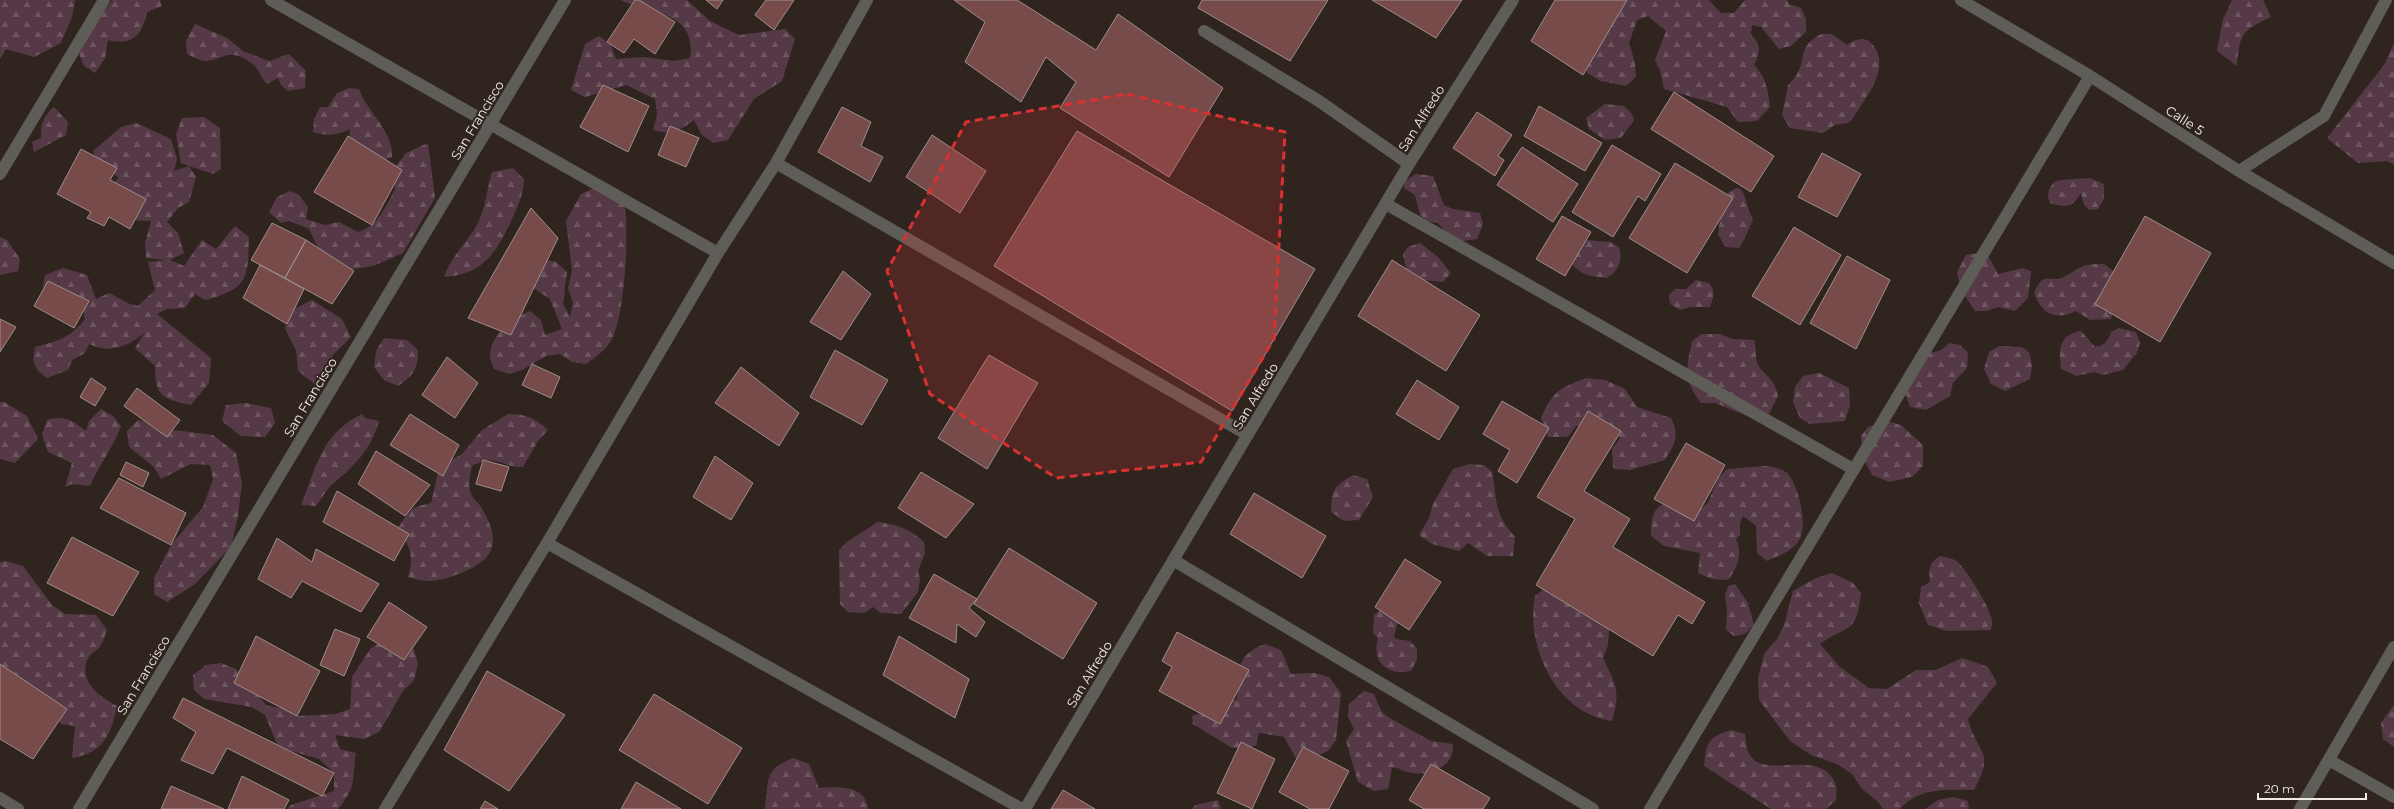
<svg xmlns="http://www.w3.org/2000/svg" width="2394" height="809" font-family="Montserrat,sans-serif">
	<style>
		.forest { fill: url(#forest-firs) }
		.building { fill: #774b49; stroke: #9e8e8d }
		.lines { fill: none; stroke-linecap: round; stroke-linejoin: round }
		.minor { stroke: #5f5d58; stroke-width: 12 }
		.marked { fill: #d73231; fill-opacity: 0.2; stroke: #d73231; stroke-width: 3; stroke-dasharray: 8 5; stroke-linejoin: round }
		.labels { text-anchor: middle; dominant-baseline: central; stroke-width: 4; stroke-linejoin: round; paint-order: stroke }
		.street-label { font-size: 13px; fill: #f0e9e5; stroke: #2f251e }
	</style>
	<defs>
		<pattern id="forest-firs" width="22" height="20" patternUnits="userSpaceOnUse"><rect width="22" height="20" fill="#553947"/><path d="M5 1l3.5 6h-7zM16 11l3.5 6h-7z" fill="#6e5661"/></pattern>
	</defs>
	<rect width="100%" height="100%" fill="#2f251e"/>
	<path class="forest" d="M 0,0 L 75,0 L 72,17 L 61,43 L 34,57 L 6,49 L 0,59 Z
		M 112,0 L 160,0 L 162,6 L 147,12 C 142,35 133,46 108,40 L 105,58 L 95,73 L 84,66 L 79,54 L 84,42 Z
		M 621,0 L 687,0 L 710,21 L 739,35 L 785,29 L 795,39 L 782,81 L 754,99 L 728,140 L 713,143 L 701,134 L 694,120 C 677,132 674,135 653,130 L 657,115 L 655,99 L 626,85 L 585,97 L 571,90 L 585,44 L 599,36 L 611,45 L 616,59 L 645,57 L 674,61 L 690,58 C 697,11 652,15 621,0 Z
		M 1618,0 L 1709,0 L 1721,13 L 1734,13 L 1745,0 L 1787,0 L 1789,4 L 1801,8 L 1806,19 L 1806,32 L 1791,46 L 1779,49 L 1761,27 L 1752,25 L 1751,35 C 1762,44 1760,53 1754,65 C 1766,77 1768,90 1770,107 L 1757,121 L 1738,122 L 1727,107 L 1664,89 L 1660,70 L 1655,60 L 1666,31 L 1648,16 L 1637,20 L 1629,43 L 1635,63 L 1636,77 L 1626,86 L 1601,81 L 1587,73 L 1583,47 Z
		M 2232,0 L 2263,0 L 2271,17 C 2241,31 2240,33 2237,66 L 2217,51 L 2223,19 Z
		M 195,24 L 227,38 L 243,51 L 269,61 L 289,54 L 306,71 L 305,88 L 288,91 L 281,85 L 278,78 L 267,84 C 260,77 259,67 250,62 C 226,47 225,60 205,61 C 200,61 192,56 187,54 L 186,41 Z
		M 1821,34 L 1832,34 L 1847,45 C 1855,40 1864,35 1872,44 C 1893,68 1864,98 1852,120 L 1848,123 L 1835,125 L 1823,133 L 1790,128 L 1782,115 L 1788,85 C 1811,65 1793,48 1821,34 Z
		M 2394,43 L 2394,165 L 2387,161 L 2358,163 L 2327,138 L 2384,65 Z
		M 349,88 L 359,89 C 367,112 394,132 392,157 L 373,166 L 349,151 L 350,129 C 337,136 327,136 313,132 L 314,119 L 320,107 L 328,107 L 337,93 Z
		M 1605,104 L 1624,106 L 1632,114 L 1634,120 L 1621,138 L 1605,140 L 1589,129 L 1586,118 Z
		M 54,107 L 68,122 L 66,135 L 34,152 L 32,142 L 41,138 C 41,123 43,117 54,107 Z
		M 204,117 L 220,128 L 221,169 L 213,174 L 189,166 L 196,177 L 189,202 L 178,208 L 167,222 L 178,233 L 184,253 L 170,260 L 184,266 L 202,240 L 216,249 L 235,226 L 249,237 C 248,279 248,289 205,300 L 195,294 L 185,308 L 167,309 L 157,314 L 211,358 L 209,383 L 191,405 C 163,399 155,397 155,366 L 135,348 L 145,332 C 128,347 110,354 89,344 L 85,353 L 72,360 L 68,370 L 47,378 L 38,371 L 33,360 L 35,347 C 58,341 70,338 85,319 L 81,297 L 61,290 L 43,287 L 45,275 L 63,268 L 87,275 L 96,299 L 109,293 L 130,304 L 138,306 L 155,290 L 148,262 L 166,260 L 146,258 L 145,243 L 151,221 L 126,220 L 109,195 L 118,177 L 98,163 L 93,151 L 121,127 L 136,123 L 171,139 L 177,159 L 174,171 L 189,166 L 181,163 L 176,134 L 182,118 Z
		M 428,143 L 435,198 L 403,253 L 373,266 L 341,271 L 324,260 L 309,229 L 289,221 L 281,223 L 269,212 L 277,197 L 290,191 L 298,194 L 308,207 L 306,219 L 325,225 L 339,222 L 358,232 C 377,227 387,205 395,189 L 391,172 L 406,153 Z
		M 513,168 L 524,179 C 523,197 517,209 509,225 C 495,256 480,275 444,277 C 451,256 468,242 478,223 C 486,207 487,188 492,172 Z
		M 1416,174 L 1433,176 L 1444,205 L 1453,209 L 1480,213 L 1483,224 L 1477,239 L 1463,241 L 1447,233 L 1438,223 L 1427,221 L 1420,215 L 1415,195 L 1404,188 L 1404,182 Z
		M 2090,178 L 2104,184 L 2104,199 L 2098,209 L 2089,210 L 2084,205 L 2081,193 C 2072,208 2066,208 2050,203 L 2048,197 L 2049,189 L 2054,182 L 2061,180 Z
		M 597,187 L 624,201 C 630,226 625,324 609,344 C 603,352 594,358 586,364 L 572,362 L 560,354 L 546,356 L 522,370 L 509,374 L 494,369 C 493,365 489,358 490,354 C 492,333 513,318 530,311 L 541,320 L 545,335 L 562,329 L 550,299 L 524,282 L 542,259 L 556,262 L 567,272 L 563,304 L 570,317 L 573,303 L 568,288 L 572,271 L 566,221 L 581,194 Z
		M 1736,188 L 1741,189 C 1746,196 1747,209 1753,219 L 1745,238 L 1739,248 L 1725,247 L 1718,234 L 1723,196 Z
		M 0,237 L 7,240 L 20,259 L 18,271 L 0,275 Z
		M 1587,240 L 1610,242 L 1619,247 C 1622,261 1620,269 1607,278 C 1593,277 1582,276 1572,264 L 1579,247 Z
		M 1420,243 L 1437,256 L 1451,273 L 1443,282 L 1413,279 L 1406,269 L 1403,254 L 1408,247 Z
		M 1986,252 L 1998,274 L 2022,268 L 2031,271 L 2028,298 L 2015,311 L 1998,307 L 1986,311 L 1975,311 L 1961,290 L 1957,272 L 1966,255 Z
		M 2104,264 L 2116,273 L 2118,302 L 2111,319 L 2090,320 L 2076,311 C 2055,321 2042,314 2034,293 C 2044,269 2050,284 2064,277 C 2084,266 2079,264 2104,264 Z
		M 1696,280 L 1709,283 C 1716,291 1713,297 1710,307 L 1690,307 L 1680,310 L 1670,304 L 1669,295 L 1675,289 L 1686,289 Z
		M 312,300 L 342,319 L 351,337 L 333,355 L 316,385 L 298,371 L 296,350 L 285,329 L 290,311 Z
		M 2119,328 L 2136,332 L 2140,343 L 2137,353 L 2123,370 L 2103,375 L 2094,372 L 2076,376 L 2061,369 C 2059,349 2058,335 2081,331 L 2095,347 C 2105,345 2108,342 2111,332 Z
		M 1702,334 L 1720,334 L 1733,339 L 1754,340 C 1757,349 1755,356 1757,362 C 1762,376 1774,375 1778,396 L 1770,412 L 1762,422 L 1715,403 L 1701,403 C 1683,379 1686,369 1692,341 Z
		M 384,338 L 407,340 L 418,350 C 418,369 414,375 398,386 L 384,380 L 374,367 L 376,351 Z
		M 1950,343 L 1960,345 L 1968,353 L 1967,368 L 1953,383 L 1950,396 L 1926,410 L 1910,407 L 1903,386 L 1906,370 L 1927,354 L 1941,350 Z
		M 2000,346 L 2022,347 L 2029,352 L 2032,365 L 2030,379 L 2005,391 L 1991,384 L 1984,369 L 1989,352 Z
		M 1819,373 L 1849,388 L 1850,405 L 1845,421 L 1810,424 L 1800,418 L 1793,402 L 1795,387 L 1803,376 Z
		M 1586,378 L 1605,380 L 1625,389 L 1637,407 L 1671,418 C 1680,436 1675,444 1665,460 L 1630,470 L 1613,469 L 1612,449 L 1620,438 L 1612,426 L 1595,424 L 1576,426 L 1568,437 L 1548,437 L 1541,418 C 1554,390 1558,389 1586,378 Z
		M 0,402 L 4,402 L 27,416 L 38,439 L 15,463 L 0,459 Z
		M 246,403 L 271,408 L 275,423 L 265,437 L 241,436 L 222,421 L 226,405 Z
		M 101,409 L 113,416 L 121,426 C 113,448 99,465 90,486 L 72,484 L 65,487 L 72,463 L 48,452 L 42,434 L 47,420 C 67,415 71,420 86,431 L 89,421 Z
		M 362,414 L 365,418 L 379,421 C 371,449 357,463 336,481 C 328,487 322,498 316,506 L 301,505 C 317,466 321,434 362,414 Z
		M 508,414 C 526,414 535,418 548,430 L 538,441 L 523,467 C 499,467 497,453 472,466 C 470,475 467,487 472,496 C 474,500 479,503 481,507 C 501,540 497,559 461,573 C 441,581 429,584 408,577 C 414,556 411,546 397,530 C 408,512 409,507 431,503 L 438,473 L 448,462 L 462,454 L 482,430 Z
		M 138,420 L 152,423 L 166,429 L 213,435 L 236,453 L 242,483 L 238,516 L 231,547 L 195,584 L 167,602 L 154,594 L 154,578 L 171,545 L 203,507 L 213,479 L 210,465 L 191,464 L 161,479 L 153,466 L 129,447 L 127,431 Z
		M 1887,421 L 1901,425 L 1923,445 L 1923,466 L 1912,477 L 1889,482 L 1872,475 L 1862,456 L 1861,436 L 1868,427 Z
		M 1470,464 L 1484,465 L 1492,472 C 1498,503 1493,512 1515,537 L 1513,556 L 1487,556 L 1468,543 L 1459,551 L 1432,544 L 1419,535 L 1429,518 L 1433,504 L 1453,469 Z
		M 1765,466 C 1774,467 1782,468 1788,474 C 1799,487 1809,528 1798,542 C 1791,552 1778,556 1767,561 L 1757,553 L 1756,526 L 1743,516 L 1740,524 L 1740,535 L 1736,539 C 1743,554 1737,568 1728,580 L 1712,579 L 1698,573 L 1700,553 L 1664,546 L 1651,536 C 1650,495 1670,501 1702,508 L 1708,503 L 1718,478 L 1727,469 Z
		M 1353,475 L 1367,479 L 1373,497 L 1359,520 L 1344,521 L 1331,512 C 1331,490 1334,486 1353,475 Z
		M 878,522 C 897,524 910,529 924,542 L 925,553 L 918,571 L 920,579 L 918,592 L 901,614 L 881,613 L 873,607 L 864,613 L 848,612 L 840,604 L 839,550 L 848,541 Z
		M 1940,556 C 1945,557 1951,558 1955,560 C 1965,566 1991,609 1992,621 C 1993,623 1991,627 1991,630 L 1947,631 L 1928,625 L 1919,603 L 1921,587 L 1930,582 C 1929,569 1928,563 1940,556 Z
		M 6,561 L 23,566 L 52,605 L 65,614 L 96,615 L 107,630 C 105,634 104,641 101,645 C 98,650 91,653 88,658 C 78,682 99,696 117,706 C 111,735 103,753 72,758 L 75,726 L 61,724 L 53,712 L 0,666 L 0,562 Z
		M 1832,573 L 1853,583 L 1861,593 C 1856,635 1850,623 1820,644 L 1840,667 L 1869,688 L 1887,689 L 1916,670 L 1936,670 L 1962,658 L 1988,667 L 1997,683 L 1968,719 C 1977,755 1996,750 1974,790 C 1946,790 1920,787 1900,809 L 1883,809 L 1878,802 L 1861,788 L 1852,774 L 1837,764 L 1811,755 L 1790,741 L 1759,700 L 1758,678 L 1764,654 L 1777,639 L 1784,625 L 1793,591 L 1814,579 Z
		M 1555,580 L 1609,629 L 1608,645 L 1603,658 C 1616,685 1621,691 1612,721 C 1557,714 1525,647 1535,596 Z
		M 1735,584 L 1748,603 L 1754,625 L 1745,634 L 1734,636 L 1726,630 L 1727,610 L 1725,596 L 1728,586 Z
		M 1382,608 L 1398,622 L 1394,636 L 1396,639 L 1410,641 L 1417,649 L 1417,659 L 1411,671 C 1388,676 1371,662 1378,638 L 1373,633 L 1374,615 Z
		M 384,640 L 399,642 L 414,649 L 418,664 L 414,680 L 403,691 L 379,732 L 364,739 L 335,735 L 340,749 L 356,753 C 351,781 358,785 338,809 L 287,809 L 291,805 L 334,791 L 334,773 L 319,759 L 291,751 L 277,744 L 265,715 L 252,707 L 204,699 L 194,690 L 193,675 L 206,665 L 221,663 L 236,669 L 267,706 L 282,708 L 297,716 L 336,714 L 350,709 L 352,677 L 371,648 Z
		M 1265,644 L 1281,650 L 1291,674 L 1315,673 L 1329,677 L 1341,693 L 1336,740 L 1328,751 L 1313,758 L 1296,758 L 1284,737 L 1259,733 L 1256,746 L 1232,748 L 1193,724 L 1192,716 L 1237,699 C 1241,669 1234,656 1265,644 Z
		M 1364,691 L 1374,694 L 1381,711 L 1388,717 L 1431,741 L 1453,744 C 1455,767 1428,778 1407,772 C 1401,771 1399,767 1392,768 L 1388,789 L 1374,791 L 1358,782 L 1346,741 L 1354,729 L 1348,717 L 1349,704 Z
		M 2394,705 L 2394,747 L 2383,739 L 2381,723 Z
		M 1731,730 L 1745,734 C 1746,742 1746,751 1752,758 C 1769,778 1822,747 1836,785 C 1837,789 1836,796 1836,800 L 1826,809 L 1771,809 L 1704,766 C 1706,743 1708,737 1731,730 Z
		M 793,758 L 809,764 L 819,788 C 837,787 865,784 868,809 L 765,809 C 769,780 763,770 793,758 Z
		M 1954,797 L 1968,801 L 1969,809 L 1925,809 L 1938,800 Z
		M 1218,800 L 1221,809 L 1192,809 L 1195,805 Z"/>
	<path class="building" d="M 635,0 L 639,0 L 675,22 L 655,54 L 634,39 L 624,53 L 607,42 Z
		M 706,0 L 723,0 L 717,9 Z
		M 766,0 L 794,0 L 774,30 L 755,15 Z
		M 954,0 L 1017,0 L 1096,50 L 1118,14 L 1223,88 L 1169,177 L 1060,108 L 1076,82 L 1046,57 L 1021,102 L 965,62 L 985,22 Z
		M 1202,0 L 1328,0 L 1290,61 L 1198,8 Z
		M 1372,0 L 1462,0 L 1436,38 Z
		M 1555,0 L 1627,0 L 1583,75 L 1531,41 Z
		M 603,85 L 649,106 L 628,152 L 580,127 Z
		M 1674,92 L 1774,156 L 1751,192 L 1651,129 Z
		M 1539,106 L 1602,143 L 1585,171 L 1524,136 Z
		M 842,107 L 871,122 L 861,146 L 883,157 L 870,182 L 818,152 Z
		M 1477,112 L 1512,135 L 1498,156 L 1504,160 L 1495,176 L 1453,148 Z
		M 670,126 L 699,138 L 686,167 L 658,155 Z
		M 1077,131 L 1315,269 L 1232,411 L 994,266 Z
		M 932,135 L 986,171 L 960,213 L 906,177 Z
		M 348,136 L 402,170 L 372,225 L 314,192 Z
		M 1612,145 L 1661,174 L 1645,201 L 1638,196 L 1613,237 L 1572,212 Z
		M 1522,147 L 1578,184 L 1553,222 L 1497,185 Z
		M 81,149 L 117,168 L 110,180 L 146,199 L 130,229 L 109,217 L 104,226 L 87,218 L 91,212 L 57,194 Z
		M 1822,153 L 1861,174 L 1837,217 L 1798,197 Z
		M 1675,163 L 1733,198 L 1687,273 L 1629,238 Z
		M 531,208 L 558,238 L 511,335 L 468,318 Z
		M 1562,216 L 1591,232 L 1565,276 L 1536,259 Z
		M 2145,216 L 2211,253 L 2160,342 L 2095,304 Z
		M 272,223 L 306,240 L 285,278 L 251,260 Z
		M 1794,227 L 1841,255 L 1800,325 L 1752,296 Z
		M 306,240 L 354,271 L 332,304 L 285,278 Z
		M 1847,256 L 1890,280 L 1856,349 L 1810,323 Z
		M 1392,260 L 1480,315 L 1446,371 L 1358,316 Z
		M 260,265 L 304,289 L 287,324 L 243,298 Z
		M 843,271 L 871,294 L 841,340 L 810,322 Z
		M 48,281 L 89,301 L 74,328 L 34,306 Z
		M 0,319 L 16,327 L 0,352 Z
		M 835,350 L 888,380 L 862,425 L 810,397 Z
		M 989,355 L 1038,383 L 987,469 L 938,438 Z
		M 447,357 L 478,383 L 455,418 L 422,395 Z
		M 532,364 L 560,377 L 551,398 L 522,385 Z
		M 741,367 L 799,413 L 779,446 L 715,403 Z
		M 91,378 L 106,388 L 95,406 L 80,397 Z
		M 1417,380 L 1459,407 L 1439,440 L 1396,414 Z
		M 137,388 L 180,420 L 167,437 L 124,406 Z
		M 1502,401 L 1549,428 L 1517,483 L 1498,471 L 1510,450 L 1483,434 Z
		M 1588,411 L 1621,431 L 1584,491 L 1630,519 L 1613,547 L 1705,602 L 1692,624 L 1678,615 L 1653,656 L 1536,585 L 1575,519 L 1537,497 Z
		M 410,414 L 459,445 L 443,476 L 390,445 Z
		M 1686,443 L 1725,465 L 1694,521 L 1654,499 Z
		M 376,451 L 430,485 L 405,516 L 358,484 Z
		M 715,456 L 753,483 L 731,520 L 693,497 Z
		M 483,460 L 509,467 L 501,491 L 476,484 Z
		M 126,462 L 149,473 L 143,487 L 120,475 Z
		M 921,472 L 974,504 L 946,538 L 898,508 Z
		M 119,478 L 186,513 L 171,545 L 100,508 Z
		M 337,491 L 409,534 L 394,561 L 323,522 Z
		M 1254,493 L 1326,536 L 1302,578 L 1230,534 Z
		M 72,537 L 139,572 L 113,616 L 47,583 Z
		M 277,538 L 312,562 L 316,549 L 379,584 L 361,612 L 302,581 L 291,598 L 258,579 Z
		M 1009,548 L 1097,603 L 1063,659 L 974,604 Z
		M 1405,559 L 1441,582 L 1409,630 L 1375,607 Z
		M 934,574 L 977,599 L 969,608 L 985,622 L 976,637 L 957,624 L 956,643 L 909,618 Z
		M 389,602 L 427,627 L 404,660 L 367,637 Z
		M 335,629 L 360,639 L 344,676 L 320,665 Z
		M 1177,632 L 1249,670 L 1220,724 L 1159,691 L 1172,667 L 1162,661 Z
		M 256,636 L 320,671 L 297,716 L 234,683 Z
		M 899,636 L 969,679 L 955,718 L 883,675 Z
		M 0,664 L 67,709 L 33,759 L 0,739 Z
		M 487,671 L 565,715 L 509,791 L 444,750 Z
		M 654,694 L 742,748 L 708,804 L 619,750 Z
		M 183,698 L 334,773 L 322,796 L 227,748 L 213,774 L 181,760 L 196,732 L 173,718 Z
		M 1241,742 L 1275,759 L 1252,809 L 1217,793 Z
		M 1303,747 L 1349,771 L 1329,809 L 1310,809 L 1279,792 Z
		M 1431,764 L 1490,798 L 1483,809 L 1424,809 L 1409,800 Z
		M 242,776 L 289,800 L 284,809 L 228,809 Z
		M 636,782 L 681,809 L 621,809 Z
		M 171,786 L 224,809 L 161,809 Z
		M 1063,790 L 1095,809 L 1051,809 Z
		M 485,801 L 498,809 L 480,809 Z"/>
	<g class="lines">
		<path class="minor" d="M 271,0 L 718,253
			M 1961,0 L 2090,76 L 2239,171 L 2394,263
			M 1204,31 L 1319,101 L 1409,164
			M 776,163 L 1248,435
			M 2239,171 L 2324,116 L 2386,0
			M 0,174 L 104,0
			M 1386,204 L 1853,469
			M 547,543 L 1022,809
			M 1173,560 L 1593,809
			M 2329,760 L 2394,797
			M 0,798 L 18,809
			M 79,809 L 565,0
			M 385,809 L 547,543 L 718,253 L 776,163 L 867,0
			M 1025,809 L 1409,164 L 1513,0
			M 1650,809 L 2090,76
			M 2300,809 L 2394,647"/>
	</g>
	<path class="marked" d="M 1127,94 L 1285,132 L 1274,339 L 1201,462 L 1056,478 L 930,394 L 887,271 L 966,122 Z"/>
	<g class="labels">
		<g class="street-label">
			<text transform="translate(1421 118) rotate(-58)">San Alfredo</text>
			<text transform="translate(477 120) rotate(-59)">San Francisco</text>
			<text transform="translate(2185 120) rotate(33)">Calle 5</text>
			<text transform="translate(1255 396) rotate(-59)">San Alfredo</text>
			<text transform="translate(310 397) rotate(-59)">San Francisco</text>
			<text transform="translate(1089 674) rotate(-59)">San Alfredo</text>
			<text transform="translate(143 675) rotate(-59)">San Francisco</text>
		</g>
	</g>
	<path d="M2258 793v6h108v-6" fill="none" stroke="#f0e9e5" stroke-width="2"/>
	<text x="2264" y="793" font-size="12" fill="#f0e9e5" stroke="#2f251e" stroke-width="3" paint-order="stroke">20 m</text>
</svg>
